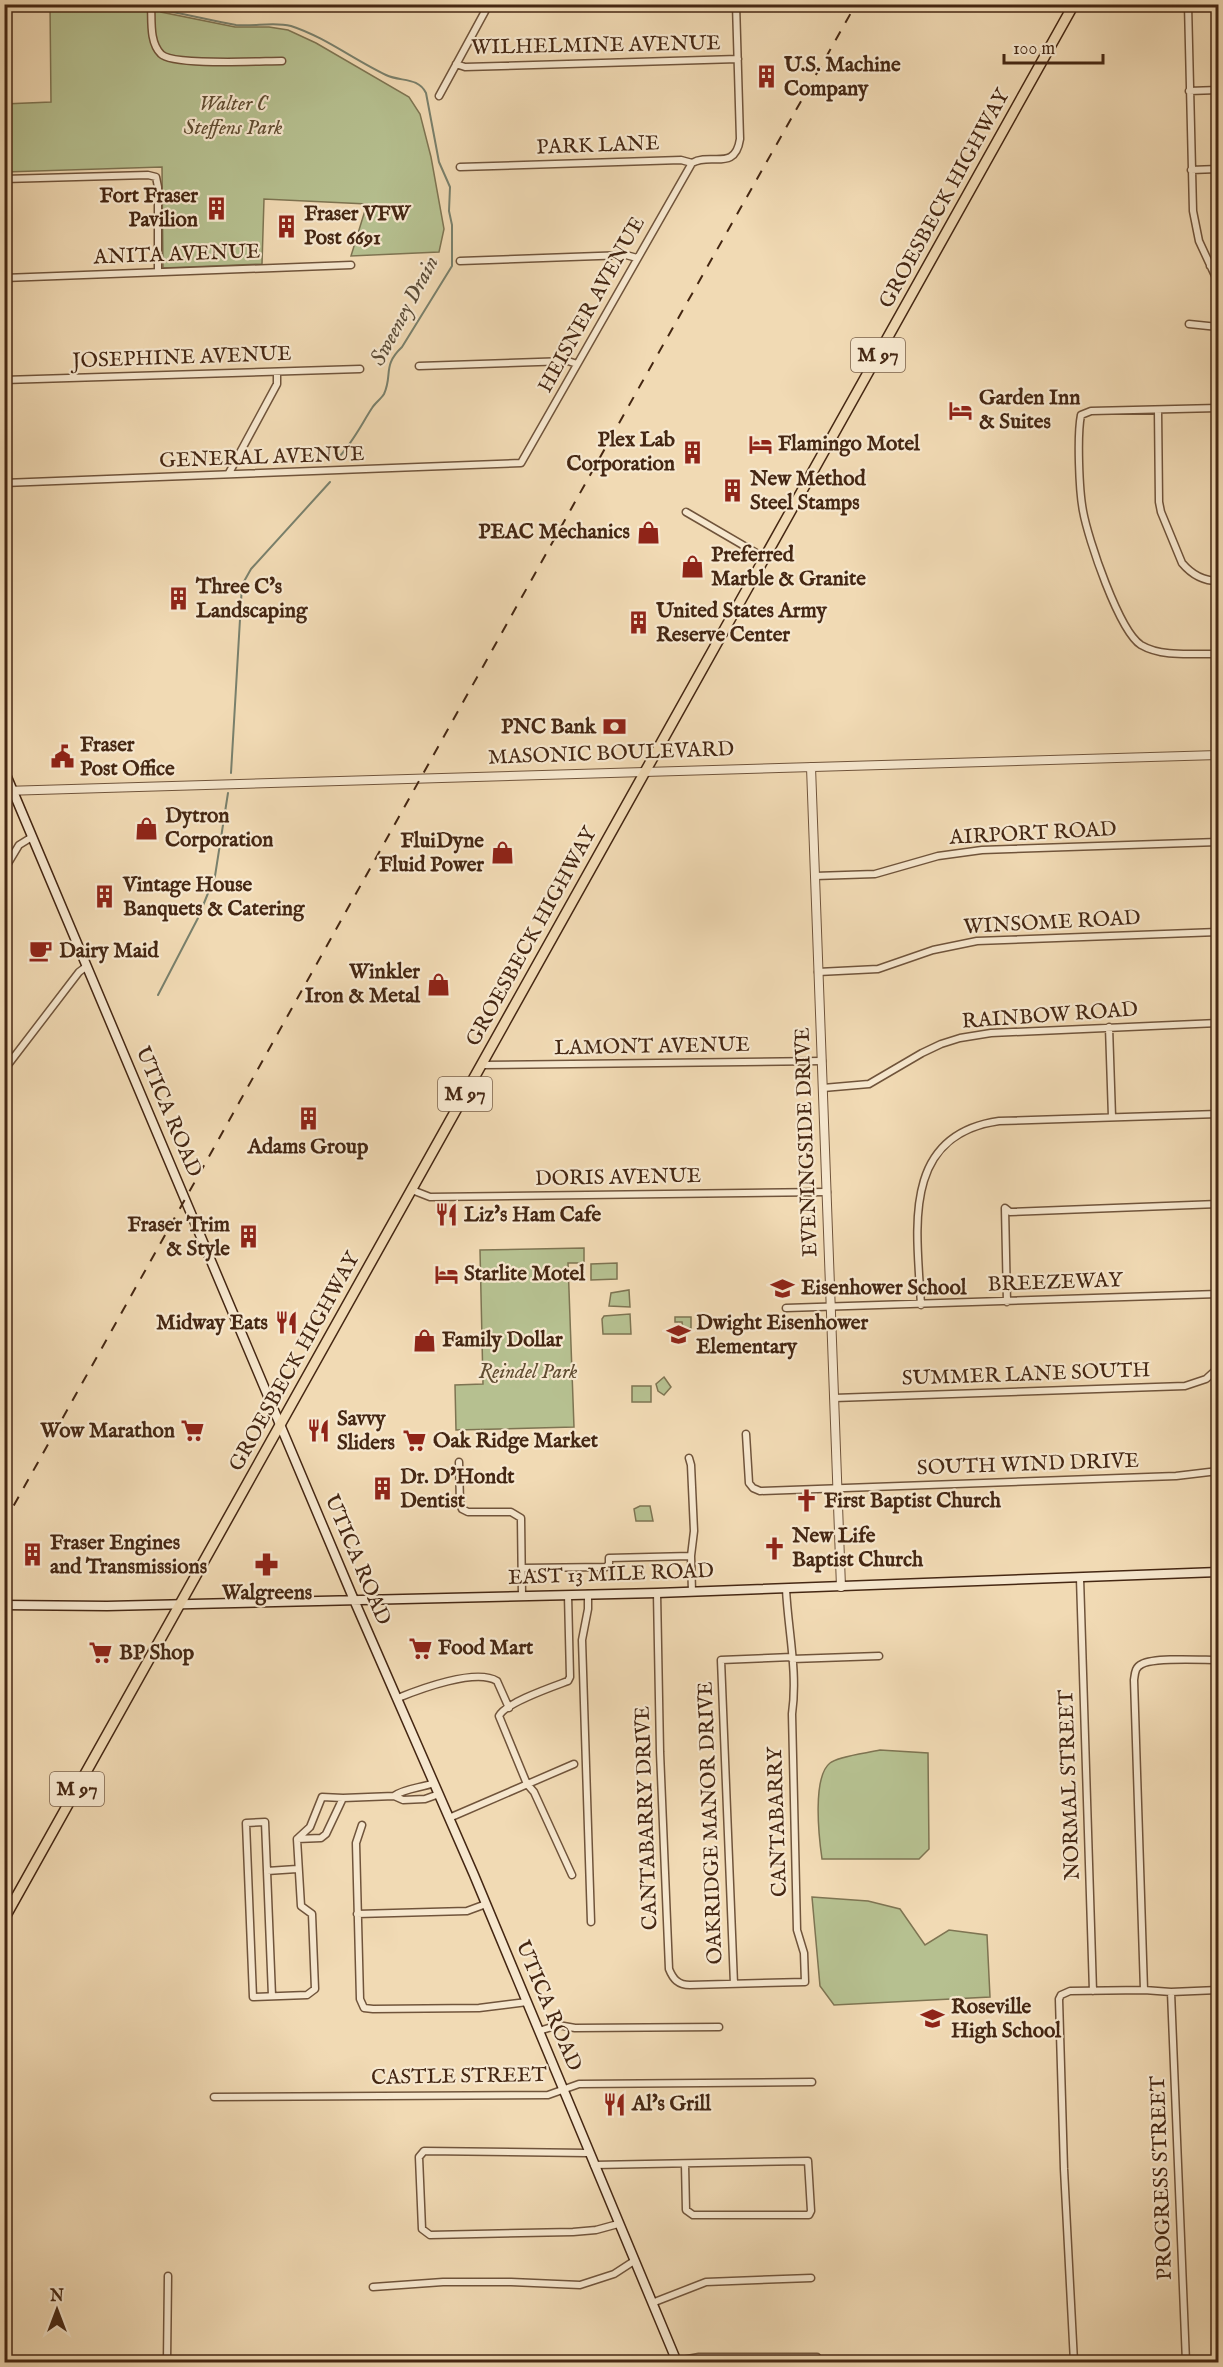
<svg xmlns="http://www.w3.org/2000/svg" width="1223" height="2367" font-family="'IM FELL English',serif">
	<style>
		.green { fill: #b6c090; stroke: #7e7452; stroke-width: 1.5 }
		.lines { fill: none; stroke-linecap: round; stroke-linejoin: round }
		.stream { stroke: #79806c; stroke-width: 2 }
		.minor-casing { stroke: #70543b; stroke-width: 9 }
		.tertiary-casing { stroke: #70543b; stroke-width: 10 }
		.secondary-casing { stroke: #452713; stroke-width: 11 }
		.primary-casing { stroke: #452713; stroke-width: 12 }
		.minor { stroke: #f6e7ce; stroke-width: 6 }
		.tertiary { stroke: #f6e7ce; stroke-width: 8 }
		.secondary { stroke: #f6e7ce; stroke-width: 8 }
		.primary { stroke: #f1dab4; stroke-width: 9 }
		.rail { stroke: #452713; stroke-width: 2; stroke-dasharray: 10 10; stroke-linecap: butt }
		.labels { text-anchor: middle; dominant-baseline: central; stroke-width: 4.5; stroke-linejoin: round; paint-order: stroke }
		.shield { fill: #f6e7ce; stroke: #7a614b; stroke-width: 1.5 }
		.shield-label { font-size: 20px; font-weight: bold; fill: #452713 }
		.street-label { font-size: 21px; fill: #452713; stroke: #f6e7ce }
		.poi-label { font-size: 21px; font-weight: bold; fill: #452713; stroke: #f6e7ce; text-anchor: start }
		.park-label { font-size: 21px; font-style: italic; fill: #614d32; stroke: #f6e7ce }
		.water-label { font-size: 22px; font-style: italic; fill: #5b4c38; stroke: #f6e7ce }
	</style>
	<rect width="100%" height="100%" fill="#f1dab4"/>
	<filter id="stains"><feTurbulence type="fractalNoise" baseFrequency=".00333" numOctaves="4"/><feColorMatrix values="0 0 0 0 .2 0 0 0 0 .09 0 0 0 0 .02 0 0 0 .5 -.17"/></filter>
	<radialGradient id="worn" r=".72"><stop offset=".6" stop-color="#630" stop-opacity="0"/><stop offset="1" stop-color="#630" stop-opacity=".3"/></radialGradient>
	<path class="green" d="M 50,5 L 160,5 L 161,12 L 235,27 L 269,27 L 288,30 L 316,43 L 409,97 L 420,114 L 431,157 L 444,229 L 439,252 L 351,256 L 367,204 L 264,199 L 262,264 L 163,268 L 162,167 L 5,172 L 4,104 L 51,102 Z
		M 584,1248 L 584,1263 L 568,1263 L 574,1427 L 456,1430 L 455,1385 L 483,1384 L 480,1250 Z
		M 617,1263 L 617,1279 L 591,1280 L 591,1264 Z
		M 629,1290 L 630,1307 L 609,1306 L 611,1293 Z
		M 630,1314 L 631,1334 L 603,1334 L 602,1319 L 604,1316 Z
		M 675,1317 L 691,1317 L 691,1328 L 683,1329 L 682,1322 L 675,1322 Z
		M 664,1377 L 671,1387 L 664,1395 L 658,1391 L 656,1384 Z
		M 632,1386 L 651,1386 L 651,1402 L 632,1402 Z
		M 640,1506 L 650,1506 L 653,1521 L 636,1521 L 634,1509 Z
		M 880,1750 L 928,1753 L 929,1849 L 919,1859 L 822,1859 C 819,1838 812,1777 830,1763 C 838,1756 868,1753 880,1750 Z
		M 812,1897 L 868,1901 L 900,1909 L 925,1945 L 949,1930 L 987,1935 L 990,1997 L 834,2005 L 820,1986 Z"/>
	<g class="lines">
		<path class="stream" d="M 161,4 L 167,11 C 190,15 213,21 236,25 C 254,27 273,21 291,26 C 325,37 354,60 386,75 C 401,82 418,77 426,93 L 439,162 L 450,187 L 449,211 L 452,225 L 452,266 L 402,347 C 382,366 393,374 384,394 C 381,399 375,403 372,408 C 361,425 352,444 337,459
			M 231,773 L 242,585 L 251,569 L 330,482
			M 202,908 L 215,876 L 228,793
			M 158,995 L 198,918"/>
		<defs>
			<path id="minor" d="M 151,4 C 152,20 149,42 161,54 C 172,66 261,61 282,61
				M 1188,4 L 1193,211 L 1199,241 L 1218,282
				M 456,64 L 465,67 L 738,59
				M 1189,91 L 1218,90
				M 439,96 L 489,4
				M 460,167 L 681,160 L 692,163 C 711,152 735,172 740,139 L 736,4
				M 1191,170 L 1218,169
				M 4,179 L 148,175 L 156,177 L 158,187 L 158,272
				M 460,261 L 626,255 L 637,258
				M 1210,266 L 1218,262
				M 4,278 L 351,265
				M 1189,324 L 1218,327
				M 419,366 L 568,361 L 577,364
				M 4,380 L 360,369
				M 1218,408 L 1091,411 L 1081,415 C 1077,435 1079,490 1083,511 C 1088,539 1119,631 1141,645 C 1163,658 1195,653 1218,654
				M 1158,410 L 1159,502 L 1161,512 L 1182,563 C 1192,575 1203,581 1218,581
				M 229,473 L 277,384 L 277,372
				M 4,483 L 521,463 L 692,163
				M 686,512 L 765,558
				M 4,870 L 19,845 L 32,837
				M 815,876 L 875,874 L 938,856 L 982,850 L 1218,842
				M 818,972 L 878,969 L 933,950 L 977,941 L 1218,932
				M 1109,1027 L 1112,1117
				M 482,1065 L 822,1061
				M 4,1070 L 79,972 L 87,966
				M 823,1088 L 869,1084 L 922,1053 L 941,1044 L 960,1038 L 991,1033 L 1218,1023
				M 412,1190 L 430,1197 L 827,1192
				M 1007,1302 L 1005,1208 L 1010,1212 L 1218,1204
				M 921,1305 C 917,1231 900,1135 999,1121 L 1218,1114
				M 786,1308 L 1218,1294
				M 834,1398 L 1185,1386 L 1206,1379 L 1218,1368
				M 746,1434 L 749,1483 L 753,1488 L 760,1491 L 1176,1476 L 1218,1471
				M 689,1458 L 691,1465 L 694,1531 L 691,1556 L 692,1592
				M 459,1462 L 460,1504 L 462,1509 L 468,1512 L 511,1512 L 521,1518 L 522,1596
				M 523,1568 L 606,1567 L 609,1564 L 609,1558 L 691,1556
				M 1080,1578 L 1093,1991
				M 657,1593 L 660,1752 L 669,1969 C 673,1979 678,1985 690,1985 L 805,1982 L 804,1953 L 797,1930 L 792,1714 C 798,1672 788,1630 786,1589
				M 588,1594 L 588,1609 L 582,1640 L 591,1922
				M 568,1595 L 570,1677 L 568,1681 C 552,1687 505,1703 499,1716 L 527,1784 L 534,1792 L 572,1875
				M 792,1659 L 879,1656
				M 398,1698 C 420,1689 476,1668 497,1681 L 509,1708
				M 394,1796 C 405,1788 421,1788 434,1783
				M 449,1818 L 574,1764
				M 362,1825 L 356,1843 L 360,1999 L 364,2008 L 373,2009 L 479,2008 L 527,2002
				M 297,1839 L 321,1838 L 326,1834 L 343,1798
				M 297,1869 L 267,1871 L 265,1822 L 246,1823 L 253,1997 L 307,1995 L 315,1989 L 312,1914 L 301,1906 L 297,1839 L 310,1827 L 322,1797 L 343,1798 L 394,1796 L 403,1800 L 425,1799 L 439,1794
				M 267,1871 L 272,1996
				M 357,1914 L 467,1911 L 486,1904
				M 734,1984 L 721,1660 L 792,1657
				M 1144,1990 L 1134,1680 C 1135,1673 1135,1667 1142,1664 C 1155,1657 1202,1660 1218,1660
				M 1171,1992 L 1186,2362
				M 539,2031 L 558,2025 L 575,2028 L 719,2027
				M 214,2097 L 548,2095 L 579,2084 L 812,2082
				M 588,2153 L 424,2151 L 419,2157 L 422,2229 L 430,2235 L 573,2232 L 596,2230 L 618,2224
				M 594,2165 L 808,2161 L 811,2211 L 809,2215 L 693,2215 L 686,2210 L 685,2164
				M 373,2287 L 443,2282 L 511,2282 L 580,2285 L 614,2274 L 634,2261
				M 652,2303 L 706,2282 L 811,2278
				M 677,2361 L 699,2357 L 817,2357
				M 167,2362 L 168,2276
				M 1074,2362 L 1064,2169 L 1059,1999 L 1061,1995 L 1070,1991 L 1144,1990 L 1171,1992 L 1218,1990"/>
			<path id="tertiary" d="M 811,767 L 841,1587
				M 4,791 L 1218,755"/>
			<path id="secondary" d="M 4,770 L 354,1600 L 474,1875 L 677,2362
				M 4,1605 L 107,1606 L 657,1593 L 1218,1572"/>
			<path id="primary" d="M 4,1919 L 1074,4"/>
		</defs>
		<use href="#minor" class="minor-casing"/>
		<use href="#tertiary" class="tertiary-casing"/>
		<use href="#secondary" class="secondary-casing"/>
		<use href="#primary" class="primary-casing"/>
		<use href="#minor" class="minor"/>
		<use href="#tertiary" class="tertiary"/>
		<use href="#secondary" class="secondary"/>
		<use href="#primary" class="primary"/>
		<path class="rail" d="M 4,1523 L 641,384 L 856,4"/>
	</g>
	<defs>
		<symbol id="building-bare" viewBox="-9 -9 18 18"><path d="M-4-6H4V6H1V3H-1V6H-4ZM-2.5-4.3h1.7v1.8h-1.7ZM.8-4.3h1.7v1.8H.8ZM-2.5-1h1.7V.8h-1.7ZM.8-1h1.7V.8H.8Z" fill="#8f2418" stroke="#f6e7ce" stroke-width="2.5" paint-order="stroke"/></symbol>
		<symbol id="hotel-bare" viewBox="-9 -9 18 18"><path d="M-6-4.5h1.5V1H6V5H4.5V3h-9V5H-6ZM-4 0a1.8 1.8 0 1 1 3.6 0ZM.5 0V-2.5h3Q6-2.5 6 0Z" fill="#8f2418" stroke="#f6e7ce" stroke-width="2.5" paint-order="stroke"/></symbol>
		<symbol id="shop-bare" viewBox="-9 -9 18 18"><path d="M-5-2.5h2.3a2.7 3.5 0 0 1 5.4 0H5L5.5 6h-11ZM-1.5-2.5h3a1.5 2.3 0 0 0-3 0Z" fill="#8f2418" stroke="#f6e7ce" stroke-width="2.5" paint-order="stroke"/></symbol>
		<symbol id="bank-bare" viewBox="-9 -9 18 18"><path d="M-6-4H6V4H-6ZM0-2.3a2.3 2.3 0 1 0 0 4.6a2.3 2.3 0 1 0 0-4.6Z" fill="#8f2418" stroke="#f6e7ce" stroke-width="2.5" paint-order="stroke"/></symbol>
		<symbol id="civic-bare" viewBox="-9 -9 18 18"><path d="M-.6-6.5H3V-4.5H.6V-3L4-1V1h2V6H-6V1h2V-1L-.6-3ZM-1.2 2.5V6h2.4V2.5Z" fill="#8f2418" stroke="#f6e7ce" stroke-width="2.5" paint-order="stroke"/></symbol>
		<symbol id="cafe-bare" viewBox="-9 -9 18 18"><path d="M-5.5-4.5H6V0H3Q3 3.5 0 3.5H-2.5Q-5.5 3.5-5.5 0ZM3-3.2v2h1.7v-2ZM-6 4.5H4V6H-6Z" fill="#8f2418" stroke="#f6e7ce" stroke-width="2.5" paint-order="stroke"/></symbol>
		<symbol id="restaurant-bare" viewBox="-9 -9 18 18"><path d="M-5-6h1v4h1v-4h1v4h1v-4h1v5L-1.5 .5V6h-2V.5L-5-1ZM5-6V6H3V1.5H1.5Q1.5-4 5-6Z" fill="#8f2418" stroke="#f6e7ce" stroke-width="2.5" paint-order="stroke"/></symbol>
		<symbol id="school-bare" viewBox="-9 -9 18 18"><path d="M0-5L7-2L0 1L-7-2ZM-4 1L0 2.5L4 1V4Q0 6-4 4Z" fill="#8f2418" stroke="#f6e7ce" stroke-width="2.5" paint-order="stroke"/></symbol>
		<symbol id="supermarket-bare" viewBox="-9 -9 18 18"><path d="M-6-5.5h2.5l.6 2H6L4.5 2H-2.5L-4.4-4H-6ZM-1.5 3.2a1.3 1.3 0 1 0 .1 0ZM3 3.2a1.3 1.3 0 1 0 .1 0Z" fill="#8f2418" stroke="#f6e7ce" stroke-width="2.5" paint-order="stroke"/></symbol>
		<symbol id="church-bare" viewBox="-9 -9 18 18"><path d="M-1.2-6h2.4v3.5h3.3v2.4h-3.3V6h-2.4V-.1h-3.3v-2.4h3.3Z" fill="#8f2418" stroke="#f6e7ce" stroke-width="2.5" paint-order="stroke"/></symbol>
		<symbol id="pharmacy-bare" viewBox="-9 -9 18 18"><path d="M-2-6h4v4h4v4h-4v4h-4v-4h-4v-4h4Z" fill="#8f2418" stroke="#f6e7ce" stroke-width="2.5" paint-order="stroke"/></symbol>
	</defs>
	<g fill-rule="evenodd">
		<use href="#building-bare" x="750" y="60" width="33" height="33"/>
		<use href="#building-bare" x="200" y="192" width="33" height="33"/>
		<use href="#building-bare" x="270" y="210" width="33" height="33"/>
		<use href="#hotel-bare" x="944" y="394" width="33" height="33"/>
		<use href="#hotel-bare" x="744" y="428" width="33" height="33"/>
		<use href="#building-bare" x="676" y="436" width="33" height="33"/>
		<use href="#building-bare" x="716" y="474" width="33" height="33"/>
		<use href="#shop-bare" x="632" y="516" width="33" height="33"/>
		<use href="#shop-bare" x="676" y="550" width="33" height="33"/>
		<use href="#building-bare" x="162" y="582" width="33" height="33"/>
		<use href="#building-bare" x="622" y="606" width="33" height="33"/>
		<use href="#bank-bare" x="598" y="710" width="33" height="33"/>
		<use href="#civic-bare" x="46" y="740" width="33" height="33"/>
		<use href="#shop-bare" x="130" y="812" width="33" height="33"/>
		<use href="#shop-bare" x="486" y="836" width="33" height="33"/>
		<use href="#building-bare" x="88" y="880" width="33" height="33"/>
		<use href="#cafe-bare" x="24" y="934" width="33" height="33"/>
		<use href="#shop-bare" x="422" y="968" width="33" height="33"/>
		<use href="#building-bare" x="292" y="1102" width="33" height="33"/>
		<use href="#restaurant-bare" x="430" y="1198" width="33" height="33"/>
		<use href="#building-bare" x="232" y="1220" width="33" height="33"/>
		<use href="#hotel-bare" x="430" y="1258" width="33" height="33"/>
		<use href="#school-bare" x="766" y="1272" width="33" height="33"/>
		<use href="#restaurant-bare" x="270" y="1306" width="33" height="33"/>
		<use href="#school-bare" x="662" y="1318" width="33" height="33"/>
		<use href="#shop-bare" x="408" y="1324" width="33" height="33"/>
		<use href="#supermarket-bare" x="176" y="1414" width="33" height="33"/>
		<use href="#restaurant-bare" x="302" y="1414" width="33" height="33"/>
		<use href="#supermarket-bare" x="398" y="1424" width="33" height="33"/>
		<use href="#building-bare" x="366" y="1472" width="33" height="33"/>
		<use href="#church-bare" x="790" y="1484" width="33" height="33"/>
		<use href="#church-bare" x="758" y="1532" width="33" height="33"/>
		<use href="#building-bare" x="16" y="1538" width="33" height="33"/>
		<use href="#pharmacy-bare" x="250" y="1548" width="33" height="33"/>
		<use href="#supermarket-bare" x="404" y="1632" width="33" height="33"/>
		<use href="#supermarket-bare" x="84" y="1636" width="33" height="33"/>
		<use href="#school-bare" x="916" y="2002" width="33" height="33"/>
		<use href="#restaurant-bare" x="598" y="2088" width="33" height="33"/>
	</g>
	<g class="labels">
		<g class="shield">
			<rect x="851" y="338" width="54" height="34" rx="4.5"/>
			<rect x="438" y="1077" width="54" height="34" rx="4.5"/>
			<rect x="50" y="1772" width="54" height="34" rx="4.5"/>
		</g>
		<g class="shield-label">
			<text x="878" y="355">M 97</text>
			<text x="465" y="1094">M 97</text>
			<text x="77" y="1789">M 97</text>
		</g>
		<g class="street-label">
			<text transform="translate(596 46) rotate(-1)">WILHELMINE AVENUE</text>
			<text transform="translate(598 146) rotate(-2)">PARK LANE</text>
			<text transform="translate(945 199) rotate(-61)">GROESBECK HIGHWAY</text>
			<text transform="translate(177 255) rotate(-2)">ANITA AVENUE</text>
			<text transform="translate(592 305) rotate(-61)">HEISNER AVENUE</text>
			<text transform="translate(182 358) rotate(-2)">JOSEPHINE AVENUE</text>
			<text transform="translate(262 458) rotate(-2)">GENERAL AVENUE</text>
			<text transform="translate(611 754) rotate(-2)">MASONIC BOULEVARD</text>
			<text transform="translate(1033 834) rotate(-3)">AIRPORT ROAD</text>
			<text transform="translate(1052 923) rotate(-3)">WINSOME ROAD</text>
			<text transform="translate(532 937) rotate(-61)">GROESBECK HIGHWAY</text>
			<text transform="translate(1050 1016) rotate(-4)">RAINBOW ROAD</text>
			<text transform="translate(652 1047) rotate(-1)">LAMONT AVENUE</text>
			<text transform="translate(168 1112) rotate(67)">UTICA ROAD</text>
			<text transform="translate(807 1142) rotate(-92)">EVENINGSIDE DRIVE</text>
			<text transform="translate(618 1178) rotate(-1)">DORIS AVENUE</text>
			<text transform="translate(1055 1283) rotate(-2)">BREEZEWAY</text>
			<text transform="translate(295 1362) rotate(-61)">GROESBECK HIGHWAY</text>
			<text transform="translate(1026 1375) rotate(-2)">SUMMER LANE SOUTH</text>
			<text transform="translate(1028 1465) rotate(-2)">SOUTH WIND DRIVE</text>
			<text transform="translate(357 1560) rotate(67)">UTICA ROAD</text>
			<text transform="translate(611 1575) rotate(-2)">EAST 13 MILE ROAD</text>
			<text transform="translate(1070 1785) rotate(-92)">NORMAL STREET</text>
			<text transform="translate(647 1818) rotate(-92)">CANTABARRY DRIVE</text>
			<text transform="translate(778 1822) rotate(-92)">CANTABARRY</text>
			<text transform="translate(711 1823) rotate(-92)">OAKRIDGE MANOR DRIVE</text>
			<text transform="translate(548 2006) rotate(67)">UTICA ROAD</text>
			<text transform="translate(459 2077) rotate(-1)">CASTLE STREET</text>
			<text transform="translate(1162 2178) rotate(-92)">PROGRESS STREET</text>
		</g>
		<g class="poi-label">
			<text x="784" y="65">U.S. Machine<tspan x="784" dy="24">Company</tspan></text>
			<text x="198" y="196" text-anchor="end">Fort Fraser<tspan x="198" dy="24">Pavilion</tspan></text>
			<text x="304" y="214">Fraser VFW<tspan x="304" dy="24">Post 6691</tspan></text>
			<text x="979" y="398">Garden Inn<tspan x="979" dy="24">&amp; Suites</tspan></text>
			<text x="675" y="440" text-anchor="end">Plex Lab<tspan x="675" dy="24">Corporation</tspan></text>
			<text x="778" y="444">Flamingo Motel</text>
			<text x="750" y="479">New Method<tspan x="750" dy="24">Steel Stamps</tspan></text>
			<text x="630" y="532" text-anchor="end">PEAC Mechanics</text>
			<text x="711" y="555">Preferred<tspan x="711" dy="24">Marble &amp; Granite</tspan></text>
			<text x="196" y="587">Three C's<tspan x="196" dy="24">Landscaping</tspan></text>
			<text x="656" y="611">United States Army<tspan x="656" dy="24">Reserve Center</tspan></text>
			<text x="596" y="727" text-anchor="end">PNC Bank</text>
			<text x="80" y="745">Fraser<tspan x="80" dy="24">Post Office</tspan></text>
			<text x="165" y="816">Dytron<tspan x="165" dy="24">Corporation</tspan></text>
			<text x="484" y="841" text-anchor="end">FluiDyne<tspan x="484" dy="24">Fluid Power</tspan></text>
			<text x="123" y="885">Vintage House<tspan x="123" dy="24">Banquets &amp; Catering</tspan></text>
			<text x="59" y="951">Dairy Maid</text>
			<text x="420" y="972" text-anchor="end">Winkler<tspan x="420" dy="24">Iron &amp; Metal</tspan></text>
			<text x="308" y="1147" text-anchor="middle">Adams Group</text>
			<text x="464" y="1215">Liz's Ham Cafe</text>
			<text x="230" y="1225" text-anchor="end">Fraser Trim<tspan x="230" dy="24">&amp; Style</tspan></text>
			<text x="464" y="1274">Starlite Motel</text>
			<text x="801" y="1288">Eisenhower School</text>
			<text x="268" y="1323" text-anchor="end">Midway Eats</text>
			<text x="696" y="1323">Dwight Eisenhower<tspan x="696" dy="24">Elementary</tspan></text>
			<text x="442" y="1340">Family Dollar</text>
			<text x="337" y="1419">Savvy<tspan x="337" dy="24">Sliders</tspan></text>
			<text x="175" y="1431" text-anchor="end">Wow Marathon</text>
			<text x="433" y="1441">Oak Ridge Market</text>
			<text x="400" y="1477">Dr. D'Hondt<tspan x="400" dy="24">Dentist</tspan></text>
			<text x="824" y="1501">First Baptist Church</text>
			<text x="792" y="1536">New Life<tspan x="792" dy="24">Baptist Church</tspan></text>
			<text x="50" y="1543">Fraser Engines<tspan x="50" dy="24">and Transmissions</tspan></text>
			<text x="267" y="1593" text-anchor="middle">Walgreens</text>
			<text x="438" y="1648">Food Mart</text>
			<text x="119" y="1653">BP Shop</text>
			<text x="951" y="2007">Roseville<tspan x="951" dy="24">High School</tspan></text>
			<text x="632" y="2104">Al's Grill</text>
		</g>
		<g class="park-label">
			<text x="233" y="104">Walter C<tspan x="233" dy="24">Steffens Park</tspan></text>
			<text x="528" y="1372">Reindel Park</text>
		</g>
		<g class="water-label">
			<text transform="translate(405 311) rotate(-62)">Sweeney Drain</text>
		</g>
	</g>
	<rect width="1223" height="2367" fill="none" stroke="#f1dab4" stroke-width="24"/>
	<rect x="6" y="6" width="1211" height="2355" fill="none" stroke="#452713" stroke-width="3"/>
	<rect x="12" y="12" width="1199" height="2343" fill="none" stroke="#452713" stroke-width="1.5"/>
	<g transform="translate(57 2310)" stroke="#f6e7ce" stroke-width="4.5" paint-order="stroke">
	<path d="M0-4.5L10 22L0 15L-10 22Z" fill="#452713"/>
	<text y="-9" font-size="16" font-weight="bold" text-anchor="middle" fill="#452713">N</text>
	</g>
	<path d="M1004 54v9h99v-9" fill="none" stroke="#452713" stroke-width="3"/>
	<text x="1013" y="54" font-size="18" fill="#452713" stroke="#f6e7ce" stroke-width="4.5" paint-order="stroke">100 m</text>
	<rect width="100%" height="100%" filter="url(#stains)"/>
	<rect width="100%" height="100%" fill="url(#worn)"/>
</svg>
